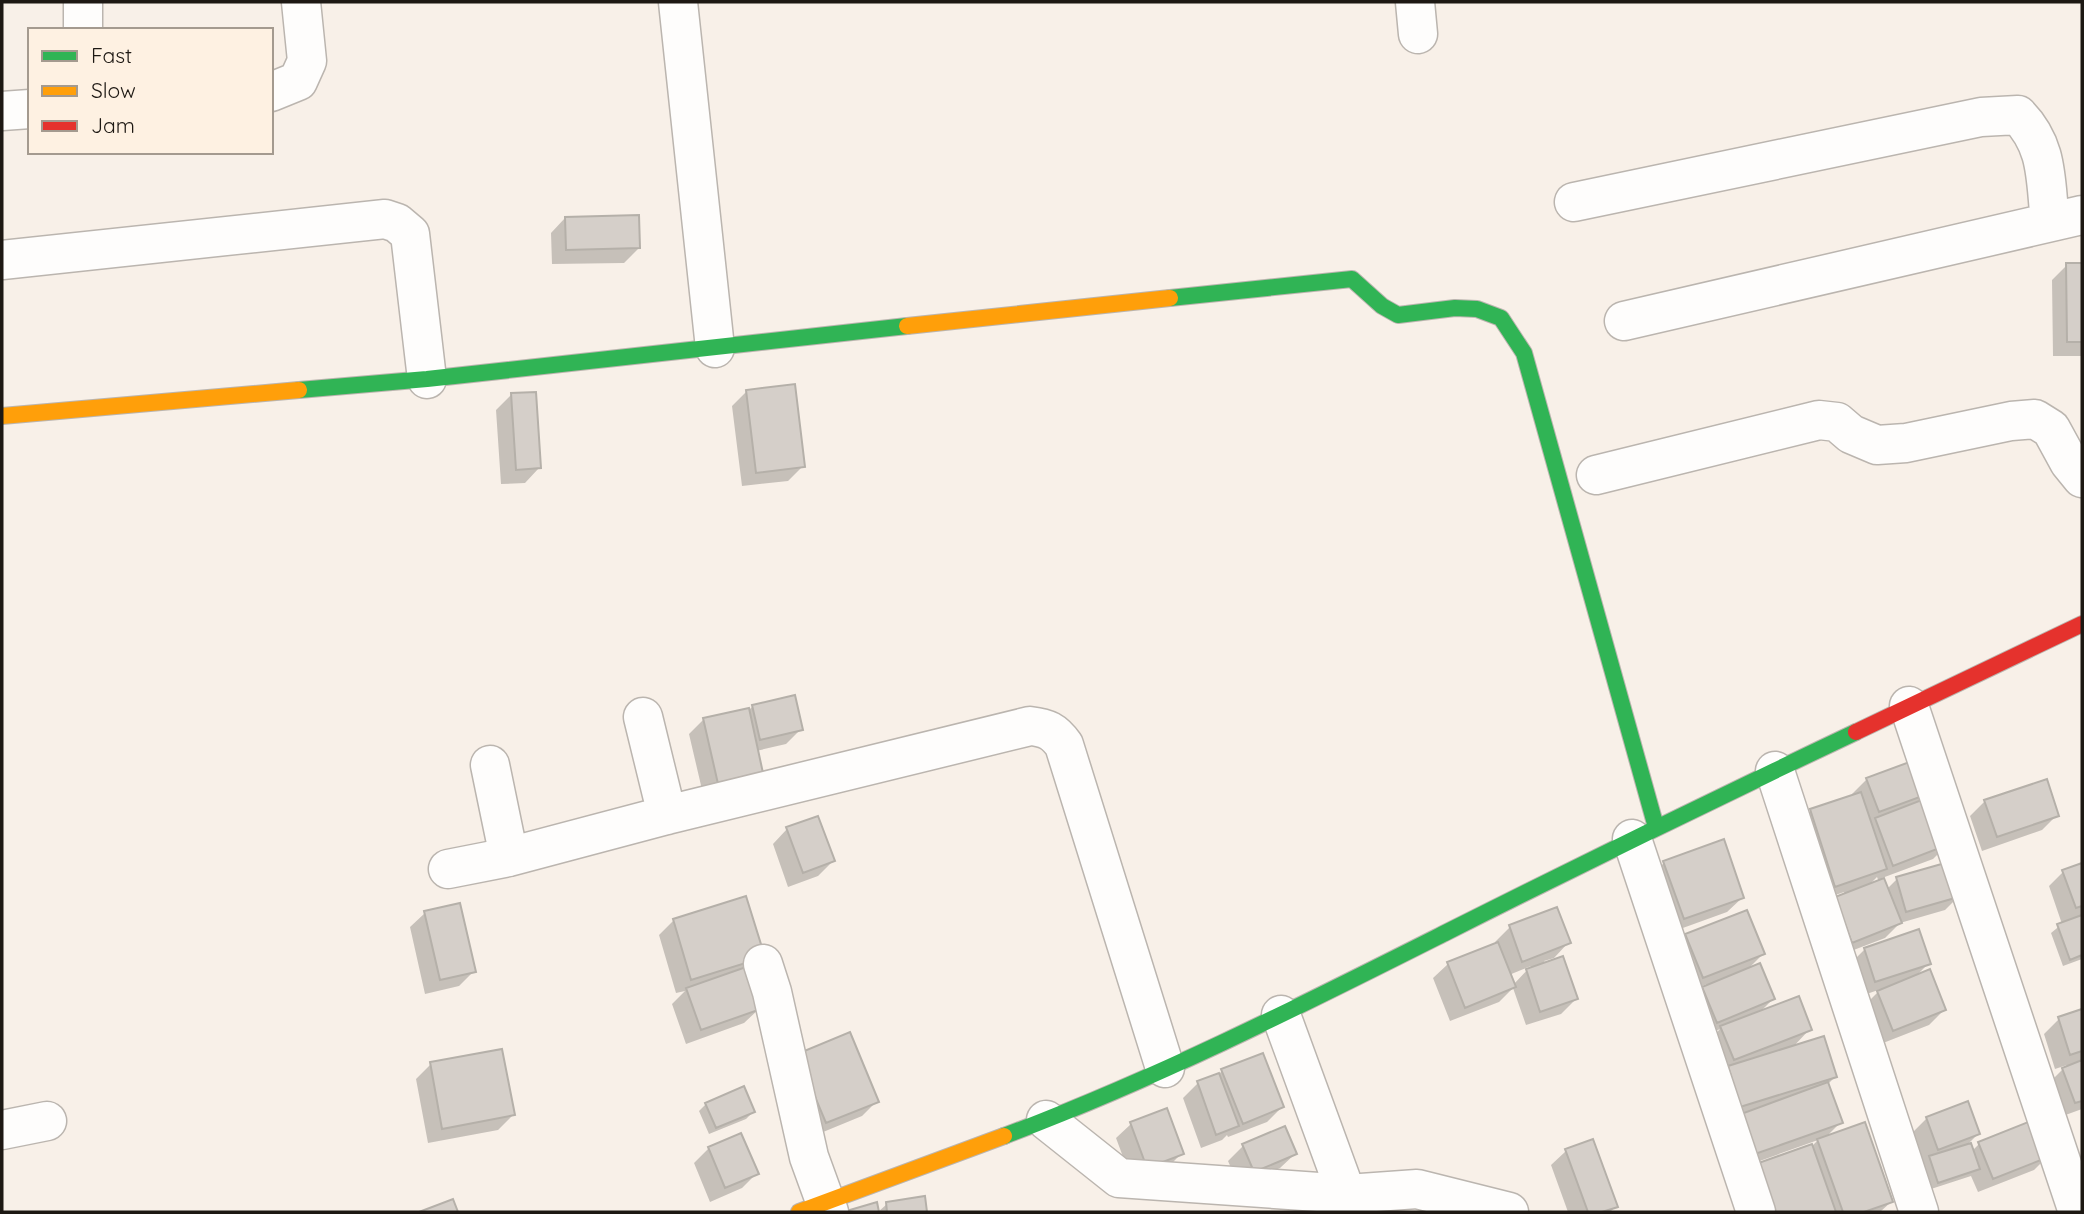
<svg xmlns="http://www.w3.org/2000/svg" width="2084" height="1214" font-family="Quicksand,sans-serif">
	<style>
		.shadow { fill: #0003; fill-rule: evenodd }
		.building { fill: #d5cfc9; stroke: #b5b0a9; stroke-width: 2 }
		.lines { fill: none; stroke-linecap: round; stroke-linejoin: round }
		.street-casing { stroke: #bbb5af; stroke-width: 41 }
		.fast-casing { stroke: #bbb5af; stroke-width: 18 }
		.slow-casing { stroke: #bbb5af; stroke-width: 18 }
		.jam-casing { stroke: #bbb5af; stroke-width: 18 }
		.street { stroke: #fefdfc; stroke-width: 38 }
		.fast { stroke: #30b455; stroke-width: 16 }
		.slow { stroke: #ff9f0a; stroke-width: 16 }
		.jam { stroke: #e5322d; stroke-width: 16 }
	</style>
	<rect width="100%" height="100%" fill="#f8f0e8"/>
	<path class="shadow" d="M 565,218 L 639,248 L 624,263 L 552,264 L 551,233 Z
		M 2067,265 L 2082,265 L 2082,356 L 2053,356 L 2052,280 Z
		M 747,391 L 803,466 L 788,481 L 742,486 L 732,406 Z
		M 511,395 L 539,468 L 525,483 L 501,484 L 496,410 Z
		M 753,706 L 801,729 L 786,744 L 756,751 L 707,811 L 689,734 L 704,719 L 747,712 Z
		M 1867,779 L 1926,794 L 1914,805 L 1948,844 L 1933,859 L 1882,878 L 1887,889 L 1897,879 L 1960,895 L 1945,910 L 1900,923 L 1885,938 L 1838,956 L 1845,895 L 1844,892 L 1821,900 L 1796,826 L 1811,811 L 1853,797 L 1852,794 ZM 1877,877 L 1879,882 L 1868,886 Z
		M 1985,801 L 2057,815 L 2042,830 L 1982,851 L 1970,816 Z
		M 787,829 L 833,861 L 818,876 L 788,887 L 773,844 Z
		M 1664,863 L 1742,898 L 1727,912 L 1669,933 L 1649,877 Z
		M 2082,865 L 2082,959 L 2063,966 L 2051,933 L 2062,924 L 2049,886 L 2063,872 Z
		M 745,899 L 759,1009 L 744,1023 L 686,1044 L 672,1004 L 685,991 L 676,993 L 659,935 L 674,920 Z
		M 1556,909 L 1568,943 L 1554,958 L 1544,961 L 1576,999 L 1561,1014 L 1526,1025 L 1513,988 L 1499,1002 L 1450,1021 L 1433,978 L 1448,964 L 1496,945 L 1495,942 L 1510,927 ZM 1531,966 L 1513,985 L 1509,975 Z
		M 425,913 L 474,971 L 459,986 L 425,994 L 410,927 Z
		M 1686,935 L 1763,954 L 1747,970 L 1773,999 L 1758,1014 L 1810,1029 L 1792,1048 L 1835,1077 L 1827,1085 L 1841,1122 L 1825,1138 L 1891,1202 L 1880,1212 L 1747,1212 L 1818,1140 L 1740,1168 L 1707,1043 L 1720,1029 L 1702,1037 L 1689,1003 L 1707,984 L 1688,992 L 1671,950 Z
		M 1865,949 L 1929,963 L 1915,977 L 1944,1010 L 1929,1025 L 1878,1045 L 1863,1007 L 1881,989 L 1861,996 L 1850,964 Z
		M 2082,1011 L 2082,1109 L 2060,1117 L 2048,1084 L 2067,1065 L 2055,1069 L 2044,1034 L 2059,1019 Z
		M 431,1064 L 513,1115 L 498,1130 L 428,1143 L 416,1079 Z
		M 783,1070 L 877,1101 L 862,1116 L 811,1137 Z
		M 1222,1071 L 1282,1107 L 1267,1122 L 1228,1137 L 1227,1135 L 1222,1140 L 1201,1148 L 1183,1098 L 1198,1083 L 1218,1075 Z
		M 706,1104 L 753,1112 L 746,1119 L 709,1134 L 699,1111 Z
		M 1927,1118 L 1978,1134 L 1969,1143 L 1972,1151 L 1979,1144 L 2049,1155 L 2034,1170 L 1978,1192 L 1971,1176 L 1931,1189 L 1912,1133 Z
		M 1131,1124 L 1182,1153 L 1167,1168 L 1132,1181 L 1116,1138 Z
		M 1243,1146 L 1295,1154 L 1280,1168 L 1239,1186 L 1228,1161 Z
		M 709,1148 L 757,1173 L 742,1188 L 710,1202 L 694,1163 Z
		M 1566,1151 L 1616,1206 L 1610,1212 L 1568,1212 L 1551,1165 Z
		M 923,1198 L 926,1212 L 878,1212 L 887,1204 Z"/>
	<path class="building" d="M 639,215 L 640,248 L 566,250 L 565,217 Z
		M 2066,263 L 2082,263 L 2082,342 L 2067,342 Z
		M 795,384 L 805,467 L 756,473 L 746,390 Z
		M 536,392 L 541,468 L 516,470 L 511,393 Z
		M 795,695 L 803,730 L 760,740 L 752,705 Z
		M 749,708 L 766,787 L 721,797 L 703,718 Z
		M 1915,760 L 1928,794 L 1879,812 L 1866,778 Z
		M 2047,779 L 2059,816 L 1997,837 L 1984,800 Z
		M 1861,792 L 1887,869 L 1835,887 L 1810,809 Z
		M 1932,796 L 1950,844 L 1893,866 L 1875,818 Z
		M 818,816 L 835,861 L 803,873 L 786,827 Z
		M 1724,839 L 1744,898 L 1684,919 L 1663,861 Z
		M 1952,861 L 1962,896 L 1906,912 L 1896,877 Z
		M 2082,863 L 2082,906 L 2076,908 L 2062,870 Z
		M 1884,878 L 1902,923 L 1852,943 L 1835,897 Z
		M 746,896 L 765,957 L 691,980 L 673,919 Z
		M 460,903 L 476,972 L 440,980 L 424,911 Z
		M 1557,907 L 1571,943 L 1522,962 L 1509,925 Z
		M 1747,910 L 1765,954 L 1703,978 L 1685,934 Z
		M 2082,915 L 2082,955 L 2070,960 L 2057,924 Z
		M 1919,929 L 1931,964 L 1875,982 L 1864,948 Z
		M 1498,942 L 1516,987 L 1465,1008 L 1447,962 Z
		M 1563,956 L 1578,999 L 1540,1012 L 1526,969 Z
		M 1760,963 L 1775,999 L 1717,1023 L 1702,987 Z
		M 746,967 L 761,1009 L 701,1030 L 686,988 Z
		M 1930,969 L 1946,1010 L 1893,1031 L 1877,991 Z
		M 1799,996 L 1812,1030 L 1734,1060 L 1720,1026 Z
		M 2082,1009 L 2082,1051 L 2070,1055 L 2058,1017 Z
		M 850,1032 L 879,1102 L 826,1123 L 797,1054 Z
		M 1824,1036 L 1837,1077 L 1740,1107 L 1728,1066 Z
		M 502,1049 L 515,1115 L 442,1129 L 430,1062 Z
		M 1263,1053 L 1284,1107 L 1243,1124 L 1221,1069 Z
		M 2082,1060 L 2082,1101 L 2075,1103 L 2062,1068 Z
		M 1219,1073 L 1239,1126 L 1216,1135 L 1197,1081 Z
		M 1828,1082 L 1843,1123 L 1755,1154 L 1741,1114 Z
		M 744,1086 L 755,1112 L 716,1128 L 705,1103 Z
		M 1968,1101 L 1980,1134 L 1938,1150 L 1926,1117 Z
		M 1167,1108 L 1184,1154 L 1147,1168 L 1130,1122 Z
		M 2036,1119 L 2051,1156 L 1993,1179 L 1978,1142 Z
		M 1865,1122 L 1893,1202 L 1864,1212 L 1843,1212 L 1817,1139 Z
		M 1285,1126 L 1297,1154 L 1254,1172 L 1242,1144 Z
		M 741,1133 L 759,1174 L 725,1188 L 708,1147 Z
		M 1593,1139 L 1618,1207 L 1602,1212 L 1588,1212 L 1565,1149 Z
		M 1971,1143 L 1980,1169 L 1938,1183 L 1929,1156 Z
		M 1812,1144 L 1836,1212 L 1767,1212 L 1750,1166 Z
		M 925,1196 L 927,1212 L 887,1212 L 886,1202 Z
		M 453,1199 L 458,1212 L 419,1212 Z
		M 877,1202 L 879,1212 L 843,1212 Z"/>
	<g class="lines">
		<defs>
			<path id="street" d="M 678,2 L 715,348
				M 1415,2 L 1418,34
				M 83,30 L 83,2
				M 271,92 L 298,81 L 307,61 L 301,2
				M 2,111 L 30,109
				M 1574,202 L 1981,117 L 2018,115 C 2049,147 2045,180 2050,221
				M 2,260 L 385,219 L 397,223 L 410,234 L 427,379
				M 1624,321 L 2082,215
				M 1596,475 L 1819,420 L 1837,422 L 1851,434 L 1877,445 L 1906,443 L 2011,421 L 2035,419 L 2051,429 L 2069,462 L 2082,478
				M 1909,706 L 2078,1212
				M 643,717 L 667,815
				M 490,765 L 509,857
				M 1775,771 L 1919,1212
				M 1632,839 L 1756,1212
				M 448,869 L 509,857 L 667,815 L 1030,726 C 1047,728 1054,731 1064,745 L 1165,1068
				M 763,964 L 772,992 L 809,1157 L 829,1212
				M 1281,1015 L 1353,1212
				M 1046,1120 L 1119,1178 L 1347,1194 L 1417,1189 L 1509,1212
				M 2,1130 L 47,1121"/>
			<path id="fast" d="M 1170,298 L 1352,279 L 1382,306 L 1398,315 L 1455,308 L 1477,309 L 1501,318 L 1524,353 L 1656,827
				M 299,390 L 427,379 L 907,326
				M 1004,1136 C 1156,1079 1302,1005 1447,932 C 1582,864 1719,797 1856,732"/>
			<path id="slow" d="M 907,326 L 1170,298
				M 2,416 L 299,390
				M 799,1212 L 1004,1136"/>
			<path id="jam" d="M 1856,732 L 2082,624"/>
		</defs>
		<use href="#street" class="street-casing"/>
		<use href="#fast" class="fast-casing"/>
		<use href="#slow" class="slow-casing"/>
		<use href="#jam" class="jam-casing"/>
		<use href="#street" class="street"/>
		<use href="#fast" class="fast"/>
		<use href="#slow" class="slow"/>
		<use href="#jam" class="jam"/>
	</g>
	<rect width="2084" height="1214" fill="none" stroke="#1d1813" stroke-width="7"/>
	<rect x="28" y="28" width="245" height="126" fill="#fef1e2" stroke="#a49a8f" stroke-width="2"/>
	<rect x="42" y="51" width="35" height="10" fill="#30b455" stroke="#a49a8f" stroke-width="2"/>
	<text x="91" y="63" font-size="21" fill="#1d1813">Fast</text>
	<rect x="42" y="86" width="35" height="10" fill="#ff9f0a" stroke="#a49a8f" stroke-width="2"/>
	<text x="91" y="98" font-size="21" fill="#1d1813">Slow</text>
	<rect x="42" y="121" width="35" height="10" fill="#e5322d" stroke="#a49a8f" stroke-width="2"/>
	<text x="91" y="133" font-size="21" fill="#1d1813">Jam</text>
</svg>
